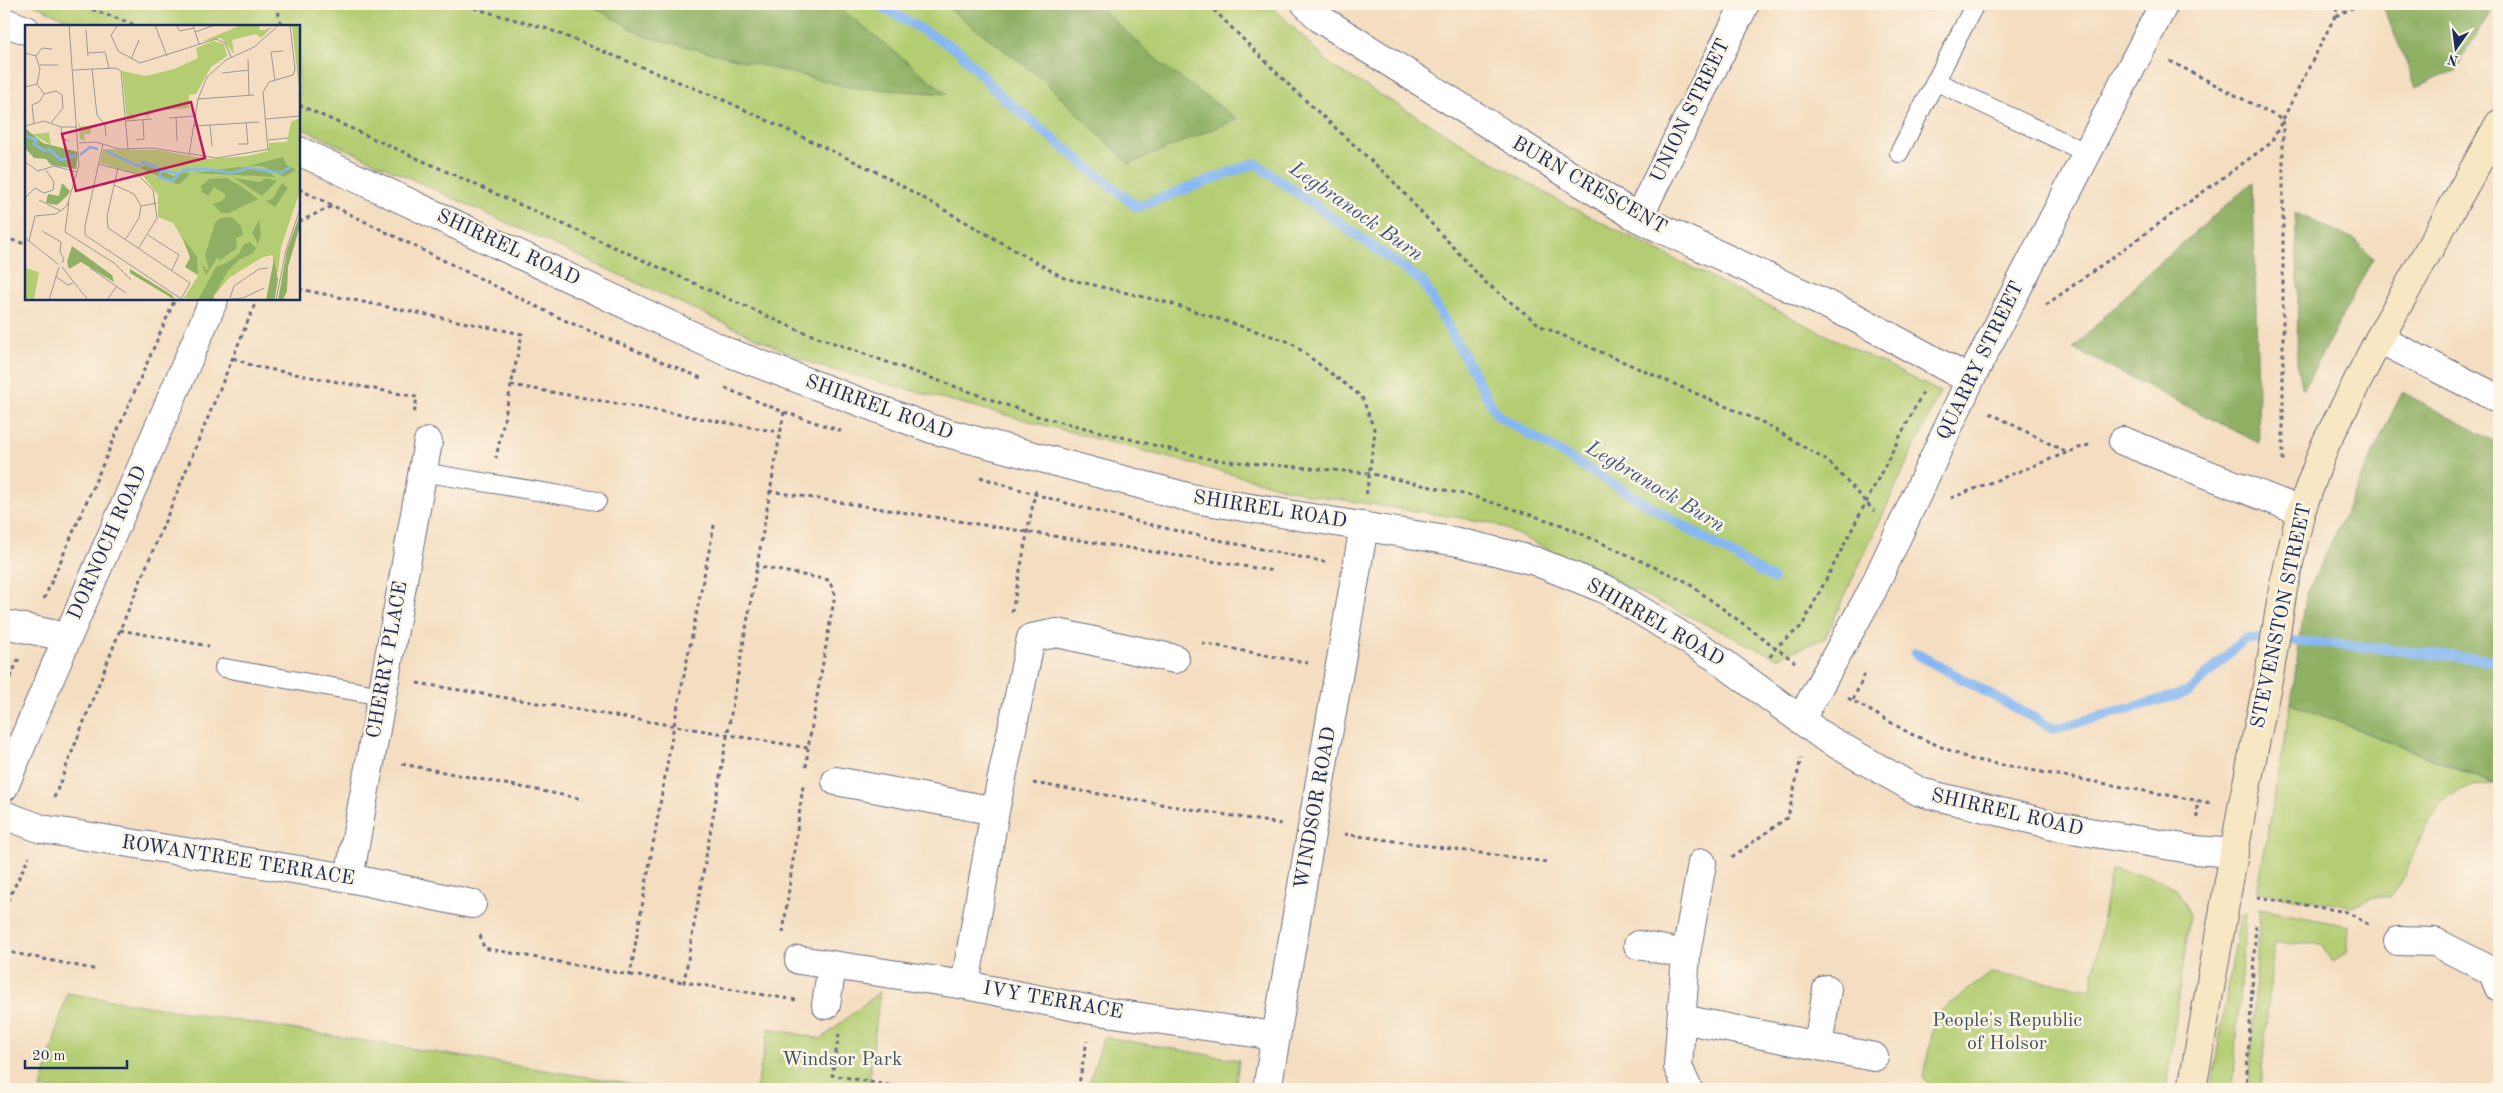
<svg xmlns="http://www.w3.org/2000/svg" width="2503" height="1093" font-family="'Old Standard TT',serif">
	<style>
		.green { fill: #b4cd72; stroke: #687e68 }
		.forest { fill: #8fb064; stroke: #557061 }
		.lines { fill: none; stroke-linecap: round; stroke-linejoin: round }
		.stream { stroke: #86b7f2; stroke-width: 10 }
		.service-casing { stroke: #676c80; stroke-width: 20 }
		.minor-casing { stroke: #676c80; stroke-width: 30 }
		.secondary-casing { stroke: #676c80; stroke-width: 30 }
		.path { stroke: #676c80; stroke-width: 3; stroke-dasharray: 4 4; stroke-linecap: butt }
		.service { stroke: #fff; stroke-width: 18 }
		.minor { stroke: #fff; stroke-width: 28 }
		.secondary { stroke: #f7e8c3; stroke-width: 28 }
		.labels { text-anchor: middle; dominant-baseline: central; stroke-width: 5; stroke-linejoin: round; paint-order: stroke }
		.street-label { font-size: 20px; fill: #1b2f5e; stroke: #fcf5e5 }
		.park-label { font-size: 20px; fill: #415663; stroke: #fcf5e5 }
		.water-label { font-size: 21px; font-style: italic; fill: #3b588a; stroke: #fcf5e5 }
		.inset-river { fill: none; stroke: #86b7f2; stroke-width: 2.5 }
		.inset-road { fill: none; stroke: #9d9799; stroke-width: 1 }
		.view { fill: #c2185b; fill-opacity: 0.15; stroke: #c2185b; stroke-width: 2.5 }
		.inset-edge { fill: none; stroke: #1b2f5e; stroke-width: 2.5 }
	</style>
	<rect width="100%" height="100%" fill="#fcf5e5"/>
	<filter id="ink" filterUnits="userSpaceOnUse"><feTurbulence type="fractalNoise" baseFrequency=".02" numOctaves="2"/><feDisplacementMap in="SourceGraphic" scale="10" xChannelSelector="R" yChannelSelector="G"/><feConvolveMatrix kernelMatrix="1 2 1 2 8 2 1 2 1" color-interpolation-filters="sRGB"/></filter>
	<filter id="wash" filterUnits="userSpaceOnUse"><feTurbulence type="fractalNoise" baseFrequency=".0096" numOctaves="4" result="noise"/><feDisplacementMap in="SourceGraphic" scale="20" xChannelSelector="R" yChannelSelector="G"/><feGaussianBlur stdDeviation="1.12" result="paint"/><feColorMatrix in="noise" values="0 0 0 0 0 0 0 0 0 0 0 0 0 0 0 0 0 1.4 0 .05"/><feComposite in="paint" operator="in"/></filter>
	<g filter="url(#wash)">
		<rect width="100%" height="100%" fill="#f4ddc0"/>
		<path class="green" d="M 33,4 L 1270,4 L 1332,66 L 1559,201 L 1940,392 L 1825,638 L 1777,658 L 1493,523 L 1311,495 L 815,365 L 299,127 L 299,26 L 81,26 Z
			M 2291,703 L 2494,784 C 2484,785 2472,785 2463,789 C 2418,807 2419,864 2391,897 L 2371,897 L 2354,907 L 2257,892 Z
			M 2111,870 L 2153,877 L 2176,888 L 2190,915 L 2166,1089 L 1933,1089 L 1923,1078 L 1936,1014 L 1991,973 L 2091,989 Z
			M 2260,909 L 2349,926 L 2347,953 L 2333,962 L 2321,944 L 2274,943 L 2260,1089 L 2249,1089 Z
			M 2246,913 L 2232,1089 L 2211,1089 L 2240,916 Z
			M 880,991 L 868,1089 L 756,1089 L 769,1028 L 821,1039 Z
			M 67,993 L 662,1089 L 41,1089 Z
			M 1104,1037 L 1239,1060 L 1235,1089 L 1087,1089 Z"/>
		<path class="forest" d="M 589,4 L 835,4 L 947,94 L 848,87 L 644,36 Z
			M 943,4 L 1096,4 L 1164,66 L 1237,119 L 1129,164 L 1040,77 Z
			M 2382,4 L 2495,4 L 2455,71 L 2416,87 Z
			M 2253,182 L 2259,443 L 2073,348 L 2148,273 Z
			M 2295,213 L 2354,239 L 2373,258 L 2303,390 L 2297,363 L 2298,283 Z
			M 2402,392 L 2499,444 L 2499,785 L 2291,703 L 2306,596 Z"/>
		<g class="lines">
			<path class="stream" d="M 877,4 L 958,50 L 1002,97 L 1137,207 L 1255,163 L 1423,282 L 1497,415 L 1773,579
				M 1915,653 L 2054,729 L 2189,692 L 2245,638 L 2336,644 L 2499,661"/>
		</g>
	</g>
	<g filter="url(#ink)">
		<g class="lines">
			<defs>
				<path id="service" d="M 1935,81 L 2087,153
					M 1899,153 L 1975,4
					M 422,472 L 597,501
					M 224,668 L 382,696"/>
				<path id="minor" d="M 1306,4 L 1322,20 L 1638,218 L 1854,317 L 1970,380
					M 4,22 L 26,30
					M 299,151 L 725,351 L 932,429 L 1195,499 L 1458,542 L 1535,561 L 1607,590 L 1714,656 L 1824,737 L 1920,792 L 2066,828 L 2195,850 L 2234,853
					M 1638,218 L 1745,4
					M 2379,339 L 2499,399
					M 2123,441 L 2301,511
					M 4,624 L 66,637
					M 1801,719 L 1872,591 L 1970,380 L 2164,4
					M 836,781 L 995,811
					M 4,787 C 72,623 145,462 214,299
					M 4,815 L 42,829 L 349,878 L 472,904
					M 349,878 L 428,442
					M 2398,941 L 2435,942 L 2492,971 L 2499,988
					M 1638,945 L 1686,954
					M 799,960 L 965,985 L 1092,1010 L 1275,1036
					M 965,985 L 995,811 L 1031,638 L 1057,633 L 1175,659
					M 826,1005 L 832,965
					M 1682,1019 L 1874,1057
					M 1818,1046 L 1827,989
					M 1267,1089 L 1364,526
					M 1688,1089 L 1678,1067 L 1686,954 L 1702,863"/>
				<path id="secondary" d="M 2192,1089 L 2242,808 L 2270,670 L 2283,589 L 2301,511 L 2325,445 L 2379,339 L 2499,124"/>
			</defs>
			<use href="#service" class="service-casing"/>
			<use href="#minor" class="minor-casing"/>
			<use href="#secondary" class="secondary-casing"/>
			<path class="path" d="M 77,4 L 138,26
				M 277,4 L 281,26
				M 459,4 L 548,29 L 728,102 L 881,174 L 1064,278 L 1169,303 L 1290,342 L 1362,397 L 1375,432 L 1366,497
				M 1208,4 L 1292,88 L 1390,178 L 1485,282 L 1541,326 L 1764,423 L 1829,462 L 1874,511
				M 2336,16 L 2360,4
				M 2170,61 L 2283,120 L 2283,464
				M 299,105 L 798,330 L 1037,416 L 1214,460 L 1368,473 L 1472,496 L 1562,525 L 1685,581 L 1795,662
				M 299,189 L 564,320 L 701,378
				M 299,222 L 332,206
				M 4,238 L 26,244
				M 299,289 L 522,334 L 496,458
				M 2046,305 L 2271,143 L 2335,16 L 2338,4
				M 233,358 L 253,366 L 417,397 L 414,415
				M 511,385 L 779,432
				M 725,388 L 784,412 L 841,431
				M 784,412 L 684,982 L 796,1000
				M 1990,413 L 2066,452
				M 980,477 C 1093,514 1209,539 1325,562
				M 769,491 L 1274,571
				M 1951,498 L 2084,446 L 2092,445
				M 44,599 L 175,299
				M 1012,612 L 1036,488
				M 120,630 L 209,646
				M 1202,643 L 1308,663
				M 1770,657 L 1776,647 L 1802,626 L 1924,390
				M 417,683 L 808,748 L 835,594 L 829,580 L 756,566
				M 4,692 L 19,658
				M 1848,698 L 1911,734 L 1970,759 L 2211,803
				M 1853,700 L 1866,671
				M 402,764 L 583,799
				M 806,767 L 808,748
				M 1033,783 L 1281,824
				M 54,798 L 120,630 L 257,299
				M 2197,818 L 2197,801
				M 1344,834 L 1546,862
				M 1732,857 L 1788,817 L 1801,758
				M 2257,897 L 2347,912 L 2371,926
				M 4,908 L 29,857
				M 783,933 L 803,786
				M 480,935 L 484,948 L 630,975 L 674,725 L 715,521
				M 4,951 L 98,970
				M 630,975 L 684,982
				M 839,1034 L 832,1075 L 910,1089
				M 1078,1089 L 1087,1041
				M 2246,1089 L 2256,923"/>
			<use href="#service" class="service"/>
			<use href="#minor" class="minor"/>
			<use href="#secondary" class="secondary"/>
		</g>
	</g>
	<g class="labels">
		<g class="street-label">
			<text transform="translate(1691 111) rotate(-64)">UNION STREET</text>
			<text transform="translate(1589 186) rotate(30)">BURN CRESCENT</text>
			<text transform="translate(508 248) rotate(25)">SHIRREL ROAD</text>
			<text transform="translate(1981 361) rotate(-64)">QUARRY STREET</text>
			<text transform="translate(879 408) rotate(20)">SHIRREL ROAD</text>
			<text transform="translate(1270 510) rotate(9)">SHIRREL ROAD</text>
			<text transform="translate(108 543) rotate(-66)">DORNOCH ROAD</text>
			<text transform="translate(2282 616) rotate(-78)">STEVENSTON STREET</text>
			<text transform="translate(1655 623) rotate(30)">SHIRREL ROAD</text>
			<text transform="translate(388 660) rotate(-80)">CHERRY PLACE</text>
			<text transform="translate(1316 808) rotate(-80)">WINDSOR ROAD</text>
			<text transform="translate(2007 813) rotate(13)">SHIRREL ROAD</text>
			<text transform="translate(238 861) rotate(9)">ROWANTREE TERRACE</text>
			<text transform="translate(1053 1001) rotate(10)">IVY TERRACE</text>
		</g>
		<g class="park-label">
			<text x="2007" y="1021">People's Republic<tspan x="2007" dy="23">of Holsor</tspan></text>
			<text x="842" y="1060">Windsor Park</text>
		</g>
		<g class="water-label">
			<text transform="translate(1356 212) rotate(35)">Legbranock Burn</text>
			<text transform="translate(1655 487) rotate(31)">Legbranock Burn</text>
		</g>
	</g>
	<g transform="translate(25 25)">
		<rect width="275" height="275" fill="#f4ddc0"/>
		<path d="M 216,0 L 234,0 L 235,5 L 240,5 L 247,2 L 236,13 L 231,9 L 207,15 L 209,29 L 196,13 L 176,17 ZM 267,0 L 275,0 L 275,72 ZM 189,16 L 199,19 L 202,31 L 186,42 L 171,69 L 164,70 L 164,83 L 127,86 L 122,93 L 121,88 L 110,89 L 110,94 L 102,95 L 97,46 L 121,51 L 149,44 L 173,33 L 171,23 ZM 275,93 L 275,166 L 256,222 L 253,247 L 248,246 L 248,230 L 238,232 L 204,253 L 189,271 L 190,275 L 159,273 L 173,251 L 160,242 L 166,232 L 152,204 L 148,198 L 133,192 L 133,170 L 119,152 L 75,138 L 78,124 L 133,125 L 182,134 L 223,131 L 243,126 L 244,118 L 262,117 L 266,97 ZM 53,94 L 55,101 L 67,102 L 65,109 L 59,109 L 60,116 L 55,114 ZM 24,107 L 26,120 L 7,109 L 20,108 ZM 0,243 L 14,247 L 9,275 L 0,274 Z" fill="#b4cd72"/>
		<path d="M 0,103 L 18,118 L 53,127 L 51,144 L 26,140 L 21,134 L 9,133 L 0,123 ZM 258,132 L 261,139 L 271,145 L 259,152 L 237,141 L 223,141 ZM 120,140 L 149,151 L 160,147 L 165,149 L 154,160 L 115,143 ZM 214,142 L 240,144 L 250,152 L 169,148 ZM 201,153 L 216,161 L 233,174 L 204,188 L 196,188 L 188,179 L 197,176 L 201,170 L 189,162 L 183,171 L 176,166 L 178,163 L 174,163 L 184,154 ZM 209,153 L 235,157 L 241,153 L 252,156 L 237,171 ZM 37,158 L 45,166 L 43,170 L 32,180 L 21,178 L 23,169 L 34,171 ZM 257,158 L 263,163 L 250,182 L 241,176 L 248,173 ZM 275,189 L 275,201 L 263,242 L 262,266 L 258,275 L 253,275 L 262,225 ZM 207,192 L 216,201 L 218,210 L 211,213 L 212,223 L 194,236 L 193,232 L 181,250 L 176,237 L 181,245 L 184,244 L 180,230 L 190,198 L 195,193 ZM 234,195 L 236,209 L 233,219 L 227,208 ZM 158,213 L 172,232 L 173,249 L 160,242 L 165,233 ZM 225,217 L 231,223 L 228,228 L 214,235 L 203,246 L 188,272 L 189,275 L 173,275 L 191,242 L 203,237 L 214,229 L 218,220 ZM 47,221 L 87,250 L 89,257 L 56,237 L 44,244 L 42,237 ZM 249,234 L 253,254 L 250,272 L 249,275 L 241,275 ZM 105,244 L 147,270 L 150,275 L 105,248 Z" fill="#8fb064"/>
		<path class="inset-river" d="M 0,111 L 12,115 L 9,119 L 20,126 L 24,124 L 36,135 L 51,130M 81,126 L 113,141 L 119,137 L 137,145 L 134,152 L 143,155 L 147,156 L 154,149M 55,130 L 65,122 L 73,124M 137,145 L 154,149 L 159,145 L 181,144 L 206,148 L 225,143 L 256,148 L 265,142"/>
		<path class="inset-road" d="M 3,0 L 29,0M 93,0 L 86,10 L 93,26 L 115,38 L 191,14 L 200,18 L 206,32M 130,0 L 142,31M 151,0 L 155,6 L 169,3M 168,0 L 174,19M 61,5 L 63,31M 170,7 L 190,0M 0,28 L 11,31 L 15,44 L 12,59 L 0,62M 63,28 L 80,27 L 84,43M 11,31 L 17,23 L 27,24M 106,34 L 114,15M 223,34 L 224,70M 15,40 L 33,40M 67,44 L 72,90 L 80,100 L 81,111M 48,45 L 91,43 L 96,46 L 103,124M 197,48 L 224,45M 250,56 L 246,27 L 258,26M 19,69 L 31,66 L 37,70 L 38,83 L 26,98M 173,74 L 229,70M 151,92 L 152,116M 144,93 L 170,91M 241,94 L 275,91M 101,96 L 127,94M 9,98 L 7,80 L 14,77 L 19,69 L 12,59M 185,100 L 187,121M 0,101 L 19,96 L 36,102 L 52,102M 169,101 L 234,97M 36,102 L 37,113 L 44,116M 111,115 L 119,114 L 118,95M 243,115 L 263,113M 54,118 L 71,117 L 94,124 L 127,123 L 192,133 L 245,124M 78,119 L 60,201 L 60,210 L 158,275M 213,119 L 223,119 L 221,97M 243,125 L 238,67 L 244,57 L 268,50 L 270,44 L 265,0M 164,130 L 173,74 L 182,52 L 201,35 L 229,22 L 254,0M 0,137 L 13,146 L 29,141 L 52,147M 73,139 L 112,149 L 128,165 L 132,193 L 113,224M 93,143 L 82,191 L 83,203 L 165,258 L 156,274M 89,160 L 109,169 L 116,181 L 114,193 L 100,215M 0,173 L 10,163 L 19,168 L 28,165 L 29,157 L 21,145M 14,175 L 36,186M 44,177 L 40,207 L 89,238 L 106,255M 116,181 L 132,178M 17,206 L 36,217 L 35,227 L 39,234 L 37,238M 123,210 L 154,230 L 147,245M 0,213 L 33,239M 4,216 L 10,191 L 31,189 L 42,181 L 54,140 L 44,0M 37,242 L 63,275M 65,243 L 101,268M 30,251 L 43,260 L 48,258M 205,273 L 209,261 L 234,244 L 243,243M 24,275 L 34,242M 82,275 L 92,261M 195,275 L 218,273 L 239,263M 251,275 L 261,225 L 275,184"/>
		<path class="view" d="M 166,77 L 180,133 L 51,166 L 37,109 Z"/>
		<rect width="275" height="275" class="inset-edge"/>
	</g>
	<rect width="2503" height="1093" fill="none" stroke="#fcf5e5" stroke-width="20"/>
	<g transform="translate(2456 48) rotate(194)" stroke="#fcf5e5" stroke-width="4" paint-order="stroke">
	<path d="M0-4L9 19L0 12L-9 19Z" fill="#1b2f5e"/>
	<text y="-8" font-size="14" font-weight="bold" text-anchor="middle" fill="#1b2f5e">N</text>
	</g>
	<path d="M25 1060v8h102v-8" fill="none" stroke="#1b2f5e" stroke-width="2.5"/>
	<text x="32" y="1060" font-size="15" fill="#1b2f5e" stroke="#fcf5e5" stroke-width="4" paint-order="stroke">20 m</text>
</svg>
